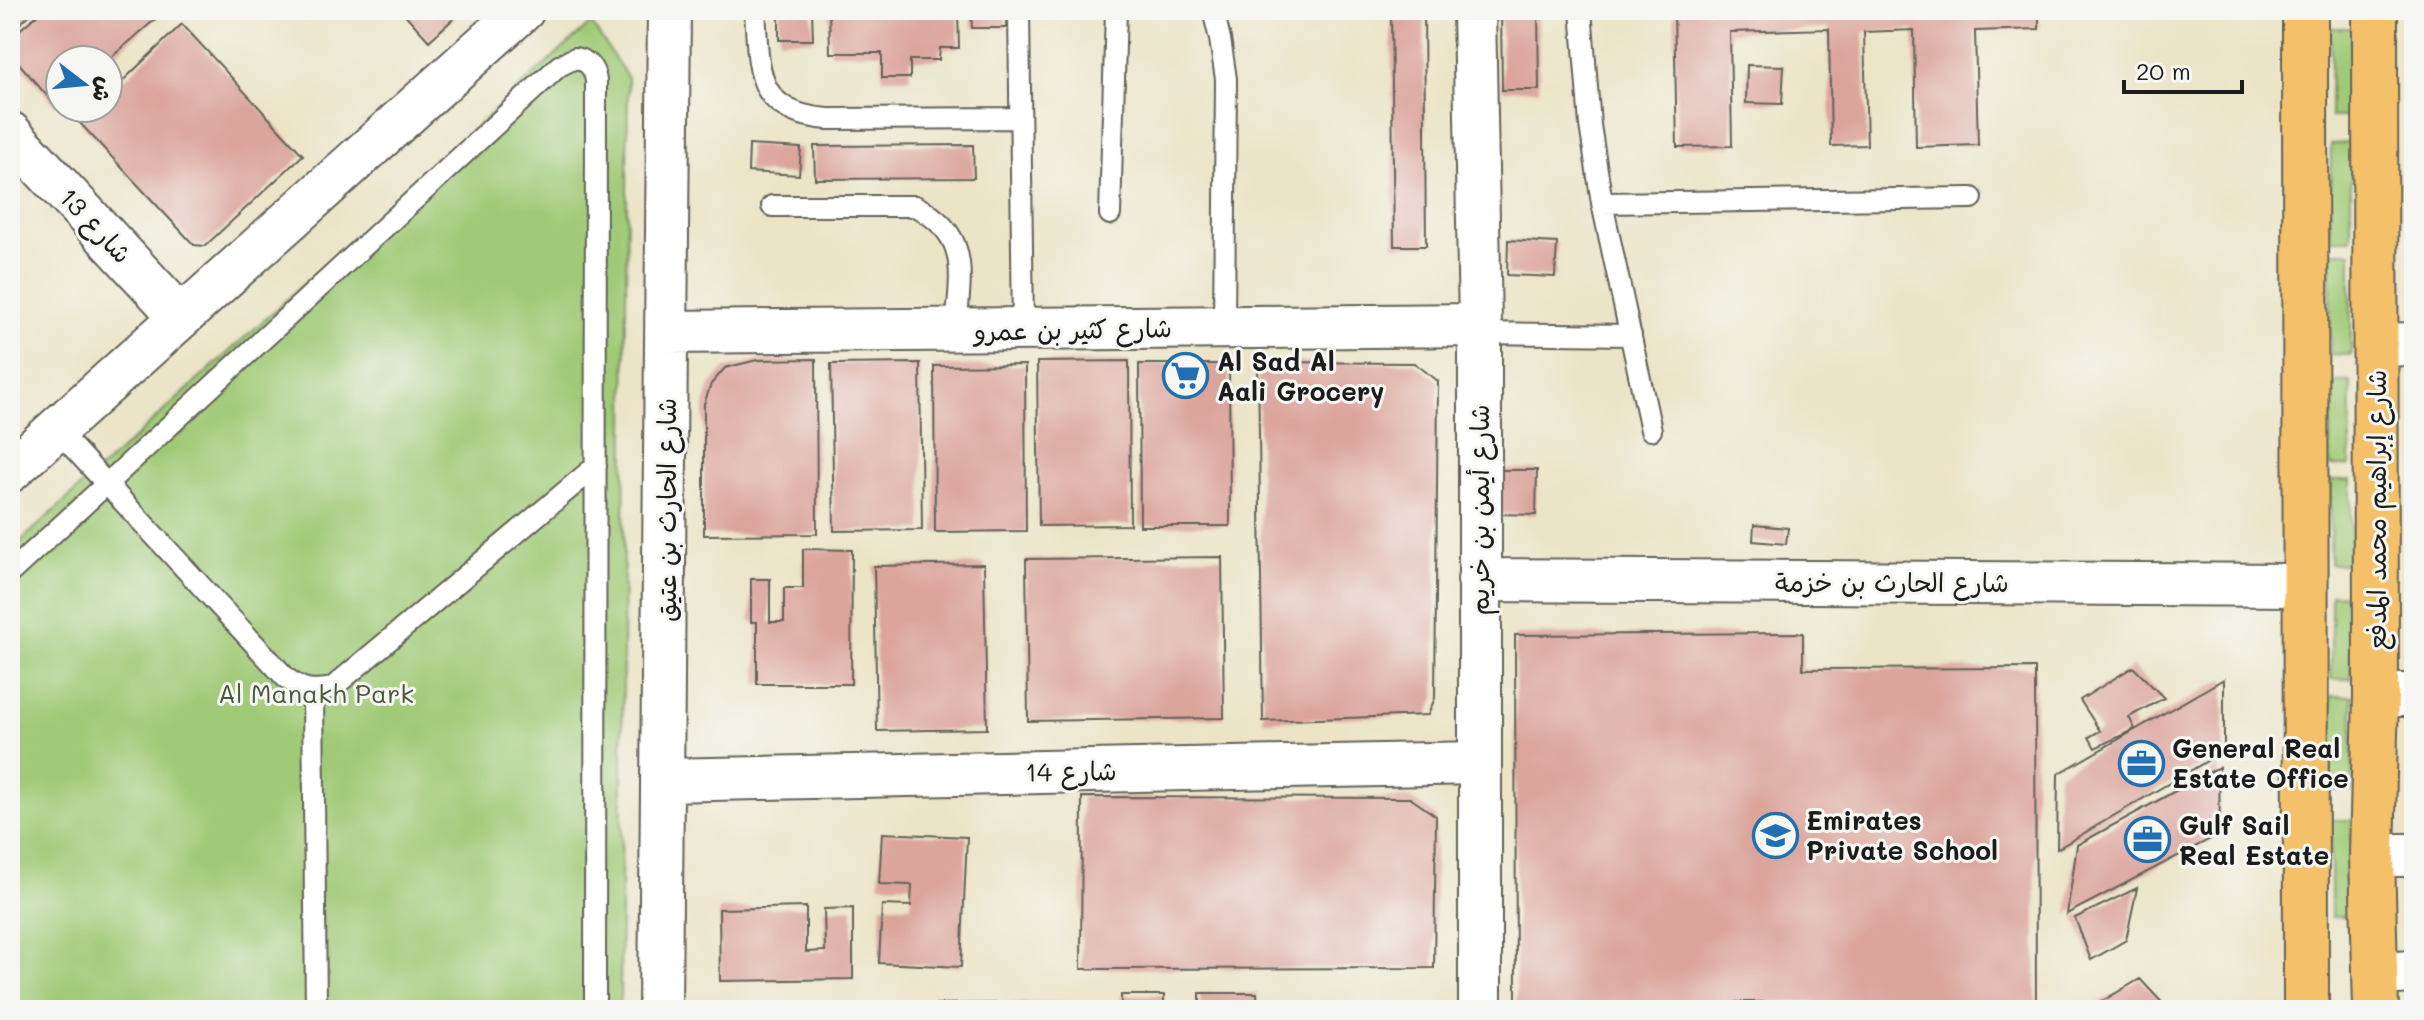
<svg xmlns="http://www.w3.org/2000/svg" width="2424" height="1020" font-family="Mali,'Playpen Sans Arabic',sans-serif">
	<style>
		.green { fill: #a0ca77; stroke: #5e734a; stroke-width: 2 }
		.building { fill: #dba59c }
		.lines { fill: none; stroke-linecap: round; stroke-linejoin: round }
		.lane-casing { stroke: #646258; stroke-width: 24 }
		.street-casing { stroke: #646258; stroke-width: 46 }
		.primary-casing { stroke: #646258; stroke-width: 48 }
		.lane { stroke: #fff; stroke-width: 20 }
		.street { stroke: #fff; stroke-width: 42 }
		.primary { stroke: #f4c16a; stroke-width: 44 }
		.labels { text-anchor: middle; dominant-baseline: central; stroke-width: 6; stroke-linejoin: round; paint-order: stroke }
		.street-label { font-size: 26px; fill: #1c1c1c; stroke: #f6f6f2 }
		.poi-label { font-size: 26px; font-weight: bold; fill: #1c1c1c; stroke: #f6f6f2; text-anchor: start }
		.park-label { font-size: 26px; fill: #4a593c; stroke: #f6f6f2 }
	</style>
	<rect width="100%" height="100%" fill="#f6f6f2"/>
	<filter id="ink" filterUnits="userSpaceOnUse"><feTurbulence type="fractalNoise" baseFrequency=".0125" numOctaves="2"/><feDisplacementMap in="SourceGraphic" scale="16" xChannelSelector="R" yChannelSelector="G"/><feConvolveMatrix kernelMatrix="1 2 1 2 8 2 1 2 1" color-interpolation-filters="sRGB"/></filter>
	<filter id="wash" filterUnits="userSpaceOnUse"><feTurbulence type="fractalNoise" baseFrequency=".006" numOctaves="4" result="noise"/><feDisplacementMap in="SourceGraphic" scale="32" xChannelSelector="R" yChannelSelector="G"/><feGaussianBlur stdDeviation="1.8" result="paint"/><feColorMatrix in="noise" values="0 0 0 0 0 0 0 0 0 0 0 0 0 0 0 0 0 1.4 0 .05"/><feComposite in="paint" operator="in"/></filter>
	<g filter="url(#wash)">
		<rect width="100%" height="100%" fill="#ebe4c7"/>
		<path class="green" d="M 591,23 L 628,78 L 620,1010 L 10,1010 L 10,551 Z
			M 2331,28 L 2351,28 L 2351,117 L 2330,117 Z
			M 2351,143 L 2351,239 L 2330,239 L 2331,144 Z
			M 2331,252 L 2351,252 L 2351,355 L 2330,354 Z
			M 2331,382 L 2351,382 L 2350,466 L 2330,466 Z
			M 2331,480 L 2351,480 L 2351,564 L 2330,564 Z
			M 2331,594 L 2351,595 L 2351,679 L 2331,679 Z
			M 2331,696 L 2353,696 L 2352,791 L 2331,790 Z
			M 2331,820 L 2352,820 L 2352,917 L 2331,917 Z"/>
		<g id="blocks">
			<path class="building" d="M 10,10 L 35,10 L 10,33 Z
				M 43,10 L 166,10 L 108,60 L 60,60 L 60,101 L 55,105 L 10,53 L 10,38 Z
				M 401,10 L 463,10 L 429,41 Z
				M 779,10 L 812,10 L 813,40 L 779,40 Z
				M 829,10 L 958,10 L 959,48 L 940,48 L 939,60 L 910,60 L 910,78 L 882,78 L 882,53 L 830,53 Z
				M 971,10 L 1006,10 L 1006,28 L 972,28 Z
				M 1391,10 L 1424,10 L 1426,246 L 1394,246 Z
				M 1501,10 L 1538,10 L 1539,90 L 1502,90 Z
				M 1674,10 L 2039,10 L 2039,29 L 1975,31 L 1978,145 L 1916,147 L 1914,30 L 1864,32 L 1867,145 L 1831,146 L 1829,29 L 1730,32 L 1732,146 L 1677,147 Z
				M 182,24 L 303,155 L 205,246 L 194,245 L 79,122 L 94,108 L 108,108 L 108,95 Z
				M 1747,65 L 1784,66 L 1782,104 L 1746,103 Z
				M 749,145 L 801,148 L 799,175 L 748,172 Z
				M 973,145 L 974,178 L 815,179 L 814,146 Z
				M 1508,240 L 1557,243 L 1555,277 L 1507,275 Z
				M 816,359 L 817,534 L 704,535 L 704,404 L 711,384 L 725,368 L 757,360 Z
				M 1129,361 L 1130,525 L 1039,526 L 1037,362 Z
				M 1258,362 L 1414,363 L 1438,381 L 1435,698 L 1428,715 L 1263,721 Z
				M 920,363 L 922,530 L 834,531 L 831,364 Z
				M 1139,364 L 1229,364 L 1230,526 L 1140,526 Z
				M 1025,365 L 1026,531 L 935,532 L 934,366 Z
				M 1499,470 L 1537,470 L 1536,515 L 1498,514 Z
				M 1754,525 L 1788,528 L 1786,544 L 1753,541 Z
				M 803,549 L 852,550 L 851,684 L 757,684 L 757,622 L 751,622 L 751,579 L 770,579 L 770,622 L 784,622 L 784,588 L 803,588 Z
				M 1222,557 L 1224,718 L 1028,721 L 1026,559 Z
				M 984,564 L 987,729 L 877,731 L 874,566 Z
				M 1803,633 L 1803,669 L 2035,668 L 2036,1010 L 1815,1010 L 1815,1002 L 1736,1002 L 1736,1010 L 1516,1010 L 1515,635 Z
				M 2133,667 L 2164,698 L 2129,717 L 2135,729 L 2095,748 L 2089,737 L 2100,731 L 2080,700 Z
				M 2224,679 L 2224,751 L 2057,849 L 2058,774 Z
				M 2219,767 L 2220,834 L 2067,914 L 2077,845 Z
				M 1082,797 L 1410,798 L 1436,816 L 1434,968 L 1081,969 Z
				M 882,833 L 967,837 L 961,967 L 879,963 L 882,905 L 911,906 L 912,885 L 879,884 Z
				M 2137,888 L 2126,940 L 2091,960 L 2075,918 Z
				M 806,907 L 806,952 L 825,951 L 824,909 L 853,908 L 853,979 L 720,981 L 719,909 Z
				M 2140,979 L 2169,1010 L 2087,1010 Z
				M 1200,993 L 1257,993 L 1258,1010 L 1200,1010 Z
				M 1121,995 L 1164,995 L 1164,1010 L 1121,1010 Z
				M 1071,1002 L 1071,1010 L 936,1010 L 936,1004 Z"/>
		</g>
	</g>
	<g filter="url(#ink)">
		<use href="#blocks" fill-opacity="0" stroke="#646258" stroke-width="2"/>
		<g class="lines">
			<defs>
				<path id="lane" d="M 755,10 C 759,70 754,113 828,119 L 1020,118
					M 1019,10 L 1023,329
					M 1213,10 L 1220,39 L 1226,79 L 1224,327
					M 1581,10 L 1590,125 L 1602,203 L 1651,430
					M 1602,203 L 1972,198
					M 772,206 L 915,206 C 972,235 960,275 956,330
					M 1110,214 L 1116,10
					M 1480,333 L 1631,335
					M 56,429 L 285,677 C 301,690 311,692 332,688 L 596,466
					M 10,573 L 559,66 L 575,58 C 588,61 594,67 596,81 L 595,1010
					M 313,692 L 316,1010"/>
				<path id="street" d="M 1474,10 L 1480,325 L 1480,1010
					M 10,133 L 181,317
					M 667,332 L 1480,325
					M 2376,345 L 2414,344
					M 10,471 L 523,10
					M 1479,580 L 2306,585
					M 2376,695 L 2414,695
					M 663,780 L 1478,763
					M 2372,855 L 2414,855
					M 2376,974 L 2414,972
					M 660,1010 L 669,10"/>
				<path id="primary" d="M 2305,10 L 2306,1010
					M 2375,10 L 2376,695 L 2372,855 L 2376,1010"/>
			</defs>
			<use href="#lane" class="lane-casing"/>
			<use href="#street" class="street-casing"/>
			<use href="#primary" class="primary-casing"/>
			<use href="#lane" class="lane"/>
			<use href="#street" class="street"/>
			<use href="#primary" class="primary"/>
		</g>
	</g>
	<defs>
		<symbol id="supermarket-ring" viewBox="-11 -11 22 22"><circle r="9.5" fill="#f6f6f2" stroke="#1f6fb2" stroke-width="1.5"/><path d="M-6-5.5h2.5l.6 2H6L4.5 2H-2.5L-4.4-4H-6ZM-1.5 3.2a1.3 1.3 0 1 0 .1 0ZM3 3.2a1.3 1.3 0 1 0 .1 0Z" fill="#1f6fb2"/></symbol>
		<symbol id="office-ring" viewBox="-11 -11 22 22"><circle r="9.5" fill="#f6f6f2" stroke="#1f6fb2" stroke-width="1.5"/><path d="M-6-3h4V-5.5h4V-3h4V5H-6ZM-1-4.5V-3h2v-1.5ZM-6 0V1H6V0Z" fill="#1f6fb2"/></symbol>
		<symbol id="school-ring" viewBox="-11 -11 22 22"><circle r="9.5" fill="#f6f6f2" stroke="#1f6fb2" stroke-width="1.5"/><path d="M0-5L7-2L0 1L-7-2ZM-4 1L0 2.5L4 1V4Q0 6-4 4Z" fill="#1f6fb2"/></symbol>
	</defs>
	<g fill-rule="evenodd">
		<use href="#supermarket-ring" x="1160" y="350" width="51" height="51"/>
		<use href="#office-ring" x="2116" y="738" width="51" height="51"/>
		<use href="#school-ring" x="1750" y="810" width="51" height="51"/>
		<use href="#office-ring" x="2122" y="814" width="51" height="51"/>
	</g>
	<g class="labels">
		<g class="street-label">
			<text transform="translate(96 225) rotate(47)">شارع 13</text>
			<text transform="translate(1073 329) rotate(-1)">شارع كثير بن عمرو</text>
			<text transform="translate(666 510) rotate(-90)">شارع الحارث بن عتيق</text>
			<text transform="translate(1479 510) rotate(-90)">شارع أيمن بن خريم</text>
			<text transform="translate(2376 510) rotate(-90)">شارع إبراهيم محمد المدفع</text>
			<text x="1892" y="582">شارع الحارث بن خزمة</text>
			<text transform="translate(1071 771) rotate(-1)">شارع 14</text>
		</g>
		<g class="poi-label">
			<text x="1217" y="361">Al Sad Al<tspan x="1217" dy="30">Aali Grocery</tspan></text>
			<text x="2172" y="748">General Real<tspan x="2172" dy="30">Estate Office</tspan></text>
			<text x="1806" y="820">Emirates<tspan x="1806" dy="30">Private School</tspan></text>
			<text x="2179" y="825">Gulf Sail<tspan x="2179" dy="30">Real Estate</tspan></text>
		</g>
		<g class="park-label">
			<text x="316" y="693">Al Manakh Park</text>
		</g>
	</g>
	<rect width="2424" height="1020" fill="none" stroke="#f6f6f2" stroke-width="40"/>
	<g transform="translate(84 84) rotate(106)"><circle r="38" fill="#f6f6f2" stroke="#9f9f9c" stroke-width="2"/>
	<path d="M0-6L14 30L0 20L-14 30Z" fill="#1f6fb2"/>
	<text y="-12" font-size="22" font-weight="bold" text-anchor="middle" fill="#1c1c1c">ش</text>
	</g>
	<path d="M2124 80v12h118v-12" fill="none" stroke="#1c1c1c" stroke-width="4"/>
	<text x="2136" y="80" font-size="24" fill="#1c1c1c" stroke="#f6f6f2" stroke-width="6" paint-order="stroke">20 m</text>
</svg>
